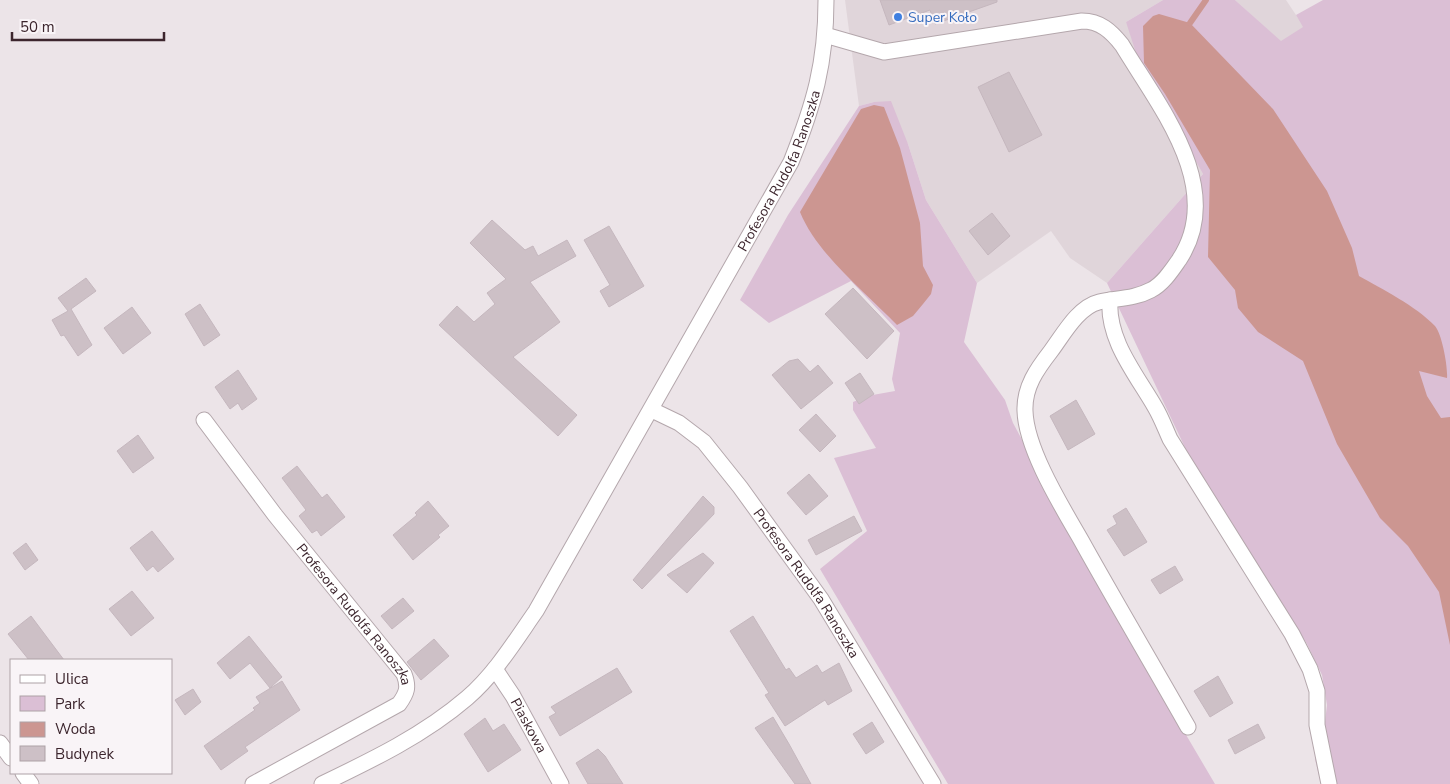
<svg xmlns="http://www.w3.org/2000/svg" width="1450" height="784" font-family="'Nunito Sans',sans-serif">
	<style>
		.built { fill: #e0d5da }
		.green { fill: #dbbfd5 }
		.water { fill: #cc9691 }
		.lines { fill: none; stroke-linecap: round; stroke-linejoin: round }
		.stream { stroke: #cc9691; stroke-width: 6 }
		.building { fill: #cdc0c6; stroke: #c5b7be }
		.minor-casing { stroke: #b4a7ac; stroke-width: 17 }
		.minor { stroke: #fff; stroke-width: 15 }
		.shop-dot { fill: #3f7fe0; stroke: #f9f4f7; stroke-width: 2 }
		.labels { text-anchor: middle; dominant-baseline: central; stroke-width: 4; stroke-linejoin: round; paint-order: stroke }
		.shop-label { font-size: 14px; fill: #366cbe; stroke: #f9f4f7; text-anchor: start }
		.street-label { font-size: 14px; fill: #3c252d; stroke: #f9f4f7 }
	</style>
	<rect width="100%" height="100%" fill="#ece4e8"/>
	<path class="built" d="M 845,0 L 1163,0 L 1126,22 L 1203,174 L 1107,283 L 1070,258 L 1051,231 L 977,283 L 926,200 L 908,144 L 874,102 L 859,106 Z
		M 1235,0 L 1286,0 L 1304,27 L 1281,42 Z"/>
	<path class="green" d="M 1163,0 L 1235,0 L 1281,41 L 1303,27 L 1296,15 L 1323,0 L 1450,0 L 1450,784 L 1321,784 L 1315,759 L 1323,738 L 1327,705 L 1322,675 L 1307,644 L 1190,458 L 1107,283 L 1203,174 L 1137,56 L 1126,22 Z
		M 891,101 L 908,144 L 926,200 L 977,283 L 964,342 L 1005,400 L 1013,423 L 1028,451 L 1139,655 L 1215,784 L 948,784 L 820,569 L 867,531 L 834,458 L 876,448 L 853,410 L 853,402 L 867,396 L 895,391 L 892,379 L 900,333 L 851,281 L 769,323 L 740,300 L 788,215 L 859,106 L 874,102 Z"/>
	<path class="water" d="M 1159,14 L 1190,23 L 1273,109 L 1327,191 L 1352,248 L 1359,276 C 1382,289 1416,306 1435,326 C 1442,334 1448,367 1447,378 L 1419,371 L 1427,396 L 1441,418 L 1450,417 L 1450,645 L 1439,592 L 1408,546 L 1380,518 L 1337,444 L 1303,361 L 1258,332 L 1238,308 L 1235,290 L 1208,257 L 1210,170 L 1165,94 L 1144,63 L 1143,26 L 1153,16 Z
		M 874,105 L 884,107 L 900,148 L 920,223 L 923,266 L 933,285 L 931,294 L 923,304 L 913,316 L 897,325 C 865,292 817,254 800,212 L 861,109 Z"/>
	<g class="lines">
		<path class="stream" d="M 1190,23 L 1206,0"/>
	</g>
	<path class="building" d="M 880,0 L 997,0 L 997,2 L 935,24 L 930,10 L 889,25 Z
		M 1009,72 L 1042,135 L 1009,152 L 978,87 Z
		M 992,213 L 1010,236 L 988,255 L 969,231 Z
		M 492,220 L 525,250 L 533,246 L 538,256 L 567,240 L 576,256 L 530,282 L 560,322 L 513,357 L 577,415 L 558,436 L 439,325 L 457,306 L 474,322 L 495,304 L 487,293 L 506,279 L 470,243 Z
		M 609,226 L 644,286 L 609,307 L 600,291 L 610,285 L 584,240 Z
		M 86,278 L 96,291 L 71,309 L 92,345 L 78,356 L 64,335 L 61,336 L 52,320 L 68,311 L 58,298 Z
		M 853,288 L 894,331 L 867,359 L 825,314 Z
		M 200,304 L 220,335 L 204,346 L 185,314 Z
		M 132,307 L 151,333 L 123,354 L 104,328 Z
		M 798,359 L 810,372 L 818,365 L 833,383 L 801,409 L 772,375 L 789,361 Z
		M 238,370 L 257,399 L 242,410 L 238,403 L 230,409 L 215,387 Z
		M 860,373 L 874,394 L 859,404 L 845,383 Z
		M 1076,400 L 1095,434 L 1068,450 L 1050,416 Z
		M 816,414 L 836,436 L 820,452 L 799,430 Z
		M 138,435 L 154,458 L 133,473 L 117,451 Z
		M 297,466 L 322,498 L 327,494 L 345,517 L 321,536 L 317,530 L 312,533 L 299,516 L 306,510 L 282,478 Z
		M 809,474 L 828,496 L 806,515 L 787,493 Z
		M 703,496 L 714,507 L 714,514 L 642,589 L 633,580 Z
		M 428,501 L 449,526 L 438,535 L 440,537 L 413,560 L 393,535 L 417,515 L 415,513 Z
		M 1126,508 L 1147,542 L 1124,556 L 1107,530 L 1117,524 L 1113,516 Z
		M 854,516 L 862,531 L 816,555 L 808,540 Z
		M 152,531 L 174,559 L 158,572 L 153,566 L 147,571 L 130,548 Z
		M 26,543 L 38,560 L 25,570 L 13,553 Z
		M 703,553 L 714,563 L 687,593 L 667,575 Z
		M 1175,566 L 1183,580 L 1160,594 L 1151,580 Z
		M 132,591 L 154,618 L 131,636 L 109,609 Z
		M 403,598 L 414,611 L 392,629 L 381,616 Z
		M 31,616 L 64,660 L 29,660 L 8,634 Z
		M 753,616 L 786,670 L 789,668 L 796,678 L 817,665 L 822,673 L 839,663 L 852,691 L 828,705 L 825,700 L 785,726 L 765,695 L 769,693 L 730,631 Z
		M 249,636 L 282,677 L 270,688 L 250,663 L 230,679 L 217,663 Z
		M 434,639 L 449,656 L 421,680 L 407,662 Z
		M 617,668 L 632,692 L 560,736 L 549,717 L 556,713 L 551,707 Z
		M 1218,676 L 1233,703 L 1210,717 L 1194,691 Z
		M 282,681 L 300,710 L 245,747 L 248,751 L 221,770 L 204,746 L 255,710 L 253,708 L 260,703 L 256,697 Z
		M 193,689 L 201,702 L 185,715 L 175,700 Z
		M 773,717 L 789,744 L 811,784 L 795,784 L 755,728 Z
		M 485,718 L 493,731 L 504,724 L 521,750 L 488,772 L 464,734 Z
		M 872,722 L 884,742 L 866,754 L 853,734 Z
		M 1258,724 L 1265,738 L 1235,754 L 1228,740 Z
		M 598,749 L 605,756 L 623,784 L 588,784 L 576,763 Z"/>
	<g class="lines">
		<defs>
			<g id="minor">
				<path d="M 825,35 L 884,52 L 1082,21 C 1100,21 1111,31 1122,45 C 1158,105 1227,188 1179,260 C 1172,270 1163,284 1151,290 C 1134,299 1117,298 1099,302 C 1078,307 1063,335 1051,351 C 1037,369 1024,387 1025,411 C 1026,449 1062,507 1081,540 C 1116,603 1153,665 1188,727"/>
				<path d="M 1110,300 C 1107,340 1136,374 1155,407 C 1161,417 1165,428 1170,439 L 1292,634 L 1310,669 L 1317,691 L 1317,725 L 1329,784"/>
				<path id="s1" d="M 652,410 L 679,423 L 704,442 L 740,487 L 821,599 L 933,784"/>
				<path id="s2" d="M 204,420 L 275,515 L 404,674 C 409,687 407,693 399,704 L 253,784"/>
				<path id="s3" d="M 495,669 L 513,696 L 561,784"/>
				<path d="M 0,743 L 11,758"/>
				<path d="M 23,773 L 31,784"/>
				<path id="s4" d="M 322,784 C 372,760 424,735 467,698 C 495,674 515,641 536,611 L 791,162 C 814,104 826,64 826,0"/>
			</g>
		</defs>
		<use href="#minor" class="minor-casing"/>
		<use href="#minor" class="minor"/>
	</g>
	<circle class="shop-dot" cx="898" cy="17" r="5"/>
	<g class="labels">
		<g class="shop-label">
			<text x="908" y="17">Super Koło</text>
		</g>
		<g class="street-label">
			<text stroke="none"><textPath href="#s4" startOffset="784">Profesora Rudolfa Ranoszka</textPath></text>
			<text stroke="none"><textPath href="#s1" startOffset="236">Profesora Rudolfa Ranoszka</textPath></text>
			<text stroke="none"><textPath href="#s2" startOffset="246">Profesora Rudolfa Ranoszka</textPath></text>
			<text stroke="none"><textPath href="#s3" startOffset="66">Piaskowa</textPath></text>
		</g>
	</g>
	<rect x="10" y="659" width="162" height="115" fill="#f9f4f7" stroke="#ada1a6"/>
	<rect x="20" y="675" width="25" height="8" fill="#ffffff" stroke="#ada1a6"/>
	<text x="55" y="684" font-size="15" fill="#3c252d">Ulica</text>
	<rect x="20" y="696" width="25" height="15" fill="#dbbfd5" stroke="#ada1a6"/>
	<text x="55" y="709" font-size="15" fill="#3c252d">Park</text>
	<rect x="20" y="722" width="25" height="15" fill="#cc9691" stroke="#ada1a6"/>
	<text x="55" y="734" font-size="15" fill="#3c252d">Woda</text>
	<rect x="20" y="746" width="25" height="15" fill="#cdc0c6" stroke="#ada1a6"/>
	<text x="55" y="759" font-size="15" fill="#3c252d">Budynek</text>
	<path d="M12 32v8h152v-8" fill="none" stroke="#3c252d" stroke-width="2.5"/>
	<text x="20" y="32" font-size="15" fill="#3c252d" stroke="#f9f4f7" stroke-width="4" paint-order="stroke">50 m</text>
</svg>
